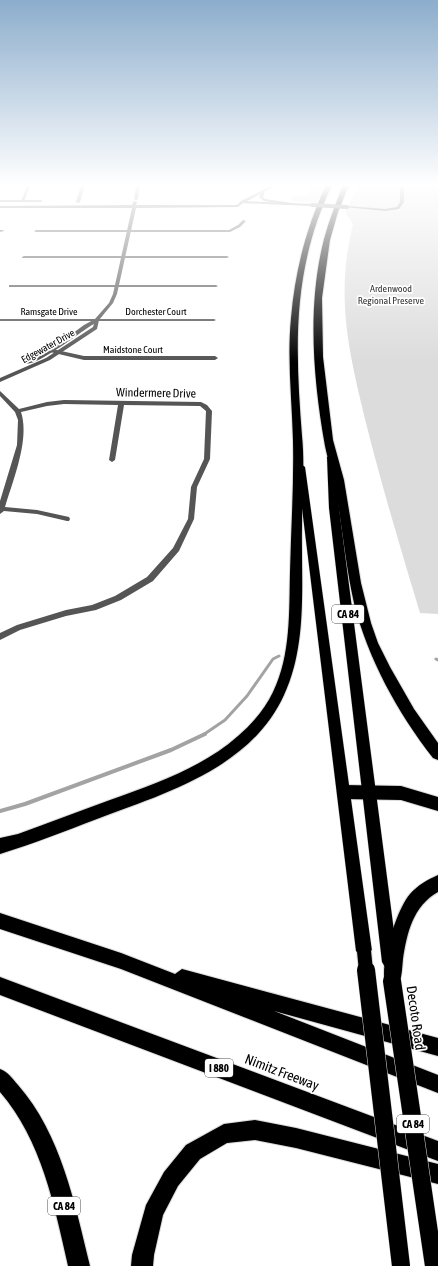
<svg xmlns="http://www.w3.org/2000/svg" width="438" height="1266" font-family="'Asap Condensed',sans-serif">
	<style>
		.green { fill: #dcdcdc }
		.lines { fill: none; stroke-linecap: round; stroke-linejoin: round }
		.stream-far1 { stroke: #a3a3a3; stroke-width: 3 }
		.stream { stroke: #a3a3a3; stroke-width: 4 }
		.trunk-casing { stroke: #dbdbdb; stroke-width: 1 }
		.motorway-casing { stroke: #dbdbdb; stroke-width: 2 }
		.minor { fill: #555; fill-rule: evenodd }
		.tertiary { fill: #555; fill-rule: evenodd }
		.trunk { fill: #000; fill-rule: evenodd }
		.motorway { fill: #000; fill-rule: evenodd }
		.trunk-bridge-far1-casing { stroke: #dbdbdb; stroke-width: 16; stroke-linecap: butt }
		.trunk-bridge-casing { stroke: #dbdbdb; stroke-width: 19; stroke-linecap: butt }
		.minor-bridge { stroke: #555; stroke-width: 4 }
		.trunk-bridge-far1 { stroke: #000; stroke-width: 14 }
		.trunk-bridge { stroke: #000; stroke-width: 18 }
		.labels { text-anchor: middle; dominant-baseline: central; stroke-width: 3.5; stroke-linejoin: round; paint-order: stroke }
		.far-park-label { font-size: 10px; fill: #333; stroke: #fff }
		.far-street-label { font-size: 10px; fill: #000; stroke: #fff }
		.shield { fill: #fff; stroke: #4c4c4c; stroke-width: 1 }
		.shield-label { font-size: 11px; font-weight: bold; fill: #000 }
		.street-label { font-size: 12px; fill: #000; stroke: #fff }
		.near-street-label { font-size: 14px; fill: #000; stroke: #fff }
	</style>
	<rect width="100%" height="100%" fill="#fff"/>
	<path class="green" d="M 312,185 L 325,185 L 316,203 L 291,201 L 292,196 L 306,196 Z
		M 359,185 L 438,185 L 438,614 L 420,613 C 401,550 382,487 366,423 C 349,352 335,298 353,224 L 345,212 Z"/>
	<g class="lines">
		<path class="stream-far1" d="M 436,659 L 438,660
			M 203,735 L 225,720 L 247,696 L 273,659 L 279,656"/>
		<path class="stream" d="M 0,811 L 25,804 L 171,750 L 205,734"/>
		<defs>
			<path id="trunk" d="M 331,454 L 335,457 L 339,508 L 398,962 L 395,967 L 390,970 L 385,967 L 382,962 L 329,508 L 327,457 Z
				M 301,464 L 305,467 L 372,951 L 369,956 L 364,959 L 359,956 L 356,951 L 297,467 Z"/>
			<path id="motorway" d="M 326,185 L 332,185 C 292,269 295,346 302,436 C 305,466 302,497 302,526 C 301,582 308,644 284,695 C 251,768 166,793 97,819 C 65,831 33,844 0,854 L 0,838 L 18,834 C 49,823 79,811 110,800 C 154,784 202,768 238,736 C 252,724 265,709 273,692 C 291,655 289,611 290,572 C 291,528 294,484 293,441 C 292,400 287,359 291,318 C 295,271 306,228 326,185 Z
				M 343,185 L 349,185 L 338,212 L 330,240 L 322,298 L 323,357 L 333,440 L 344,480 L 361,583 L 371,623 L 378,643 L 390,667 L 414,709 L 438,743 L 438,760 L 433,758 C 398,713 368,659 354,603 C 345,563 342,522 334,481 C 332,469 327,458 325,446 C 313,379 307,305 324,239 C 329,220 336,203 343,185 Z
				M 344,785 L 401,786 L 438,797 L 438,811 L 401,800 L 344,799 L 339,797 L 337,792 L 339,787 Z
				M 438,875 L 438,892 C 413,906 407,933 403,959 C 402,969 402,978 398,987 L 392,990 L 386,987 C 378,968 396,910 410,894 C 418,885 427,880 438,875 Z
				M 0,913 L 121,953 L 175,974 L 182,969 L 438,1038 L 438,1056 L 274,1011 L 438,1075 L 438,1093 L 121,969 L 0,929 Z
				M 0,977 L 438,1141 L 438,1161 L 0,995 Z
				M 0,1069 C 8,1072 12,1078 18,1085 C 61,1134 75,1204 90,1266 L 68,1266 C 54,1205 42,1141 0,1092 Z
				M 255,1120 L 296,1128 L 438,1164 L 438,1184 L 296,1148 L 255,1140 L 227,1143 L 200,1159 L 178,1186 L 163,1215 L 154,1255 L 153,1266 L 131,1266 L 132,1255 L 146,1205 L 164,1172 L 186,1145 L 224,1124 Z"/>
		</defs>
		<use href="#trunk" class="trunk-casing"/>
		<use href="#motorway" class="motorway-casing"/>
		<path class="minor" d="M 27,185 L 31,185 L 24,201 L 21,202 Z
			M 81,185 L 85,185 L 80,202 L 78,203 L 76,202 Z
			M 136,185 L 140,185 L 138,199 L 136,200 L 134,199 Z
			M 400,185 L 404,185 L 404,202 L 399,209 L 385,211 L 345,207 L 347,206 L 385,209 L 397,207 L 400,202 Z
			M 242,201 L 312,204 L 314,205 L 312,206 L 241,203 Z
			M 243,220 L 246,221 L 240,227 L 230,232 L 36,232 L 34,231 L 36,230 L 229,230 L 238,225 Z
			M 0,230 L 3,230 L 4,231 L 0,232 Z
			M 24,256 L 227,256 L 229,257 L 227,258 L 22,258 L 22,257 Z
			M 11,285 L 216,285 L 218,286 L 216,287 L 9,287 L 9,285 Z
			M 0,319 L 214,319 L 216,320 L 214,321 L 0,321 Z
			M 52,349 L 84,356 L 215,356 L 218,358 L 215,360 L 84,360 L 50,352 L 49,351 Z
			M 0,391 L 19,409 L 47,402 L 64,400 L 201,402 L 207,405 L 212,411 L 210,459 L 197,487 L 194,519 L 179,551 L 153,581 L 121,600 L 96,610 L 66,616 L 20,630 L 0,640 L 0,633 L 17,625 L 66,610 L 92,605 L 115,596 L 147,577 L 173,548 L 188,519 L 191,487 L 204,459 L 206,411 L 200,406 L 124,405 L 115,460 L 112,462 L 109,460 L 118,405 L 64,404 L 47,406 L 21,412 C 30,439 13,480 5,507 L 37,510 L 69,517 L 70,519 L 69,521 L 67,521 L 37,514 L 4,511 L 0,514 L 0,501 L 17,445 L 18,420 L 15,412 L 0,396 Z"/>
		<path class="tertiary" d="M 273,185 L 277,185 L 265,191 L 263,197 L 265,199 L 292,203 L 292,205 L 264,201 L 259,197 L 261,194 L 243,203 L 238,207 L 136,208 L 117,294 L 113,303 L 99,320 L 97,329 L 50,360 L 0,382 L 0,378 L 46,358 L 93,327 L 94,324 C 82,330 35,369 24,363 L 50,350 L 84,325 L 95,319 L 109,303 L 113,294 L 132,208 L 0,208 L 0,206 L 132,205 L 133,202 L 135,201 L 137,202 L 136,205 L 237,205 L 241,201 Z
			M 0,200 L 41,200 L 43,201 L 41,202 L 0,202 Z"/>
		<use href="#trunk" class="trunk"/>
		<use href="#motorway" class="motorway"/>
		<defs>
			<path id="trunk-bridge-far1" d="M 364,951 L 366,971"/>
			<path id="trunk-bridge" d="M 366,970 L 401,1266
				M 392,981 L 434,1266"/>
		</defs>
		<use href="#trunk-bridge-far1" class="trunk-bridge-far1-casing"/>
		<use href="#trunk-bridge" class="trunk-bridge-casing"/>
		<path class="minor-bridge" d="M 312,205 L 347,207"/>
		<use href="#trunk-bridge-far1" class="trunk-bridge-far1"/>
		<use href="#trunk-bridge" class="trunk-bridge"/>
	</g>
	<linearGradient id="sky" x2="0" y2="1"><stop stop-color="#8cadcc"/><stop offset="0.51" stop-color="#fff"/><stop offset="1" stop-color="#fff" stop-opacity="0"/></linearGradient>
	<rect width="438" height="362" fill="url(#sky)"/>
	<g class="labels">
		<g class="far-park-label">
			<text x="391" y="288">Ardenwood<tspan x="391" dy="12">Regional Preserve</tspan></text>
		</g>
		<g class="far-street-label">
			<text x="49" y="311">Ramsgate Drive</text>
			<text x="156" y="311">Dorchester Court</text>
			<text transform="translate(48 346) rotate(-29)">Edgewater Drive</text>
			<text x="133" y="349">Maidstone Court</text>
		</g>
		<g class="shield">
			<rect x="332" y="605" width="32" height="18" rx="3"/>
			<rect x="205" y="1059" width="28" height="18" rx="3"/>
			<rect x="397" y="1115" width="32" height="18" rx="3"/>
			<rect x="48" y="1197" width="32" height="18" rx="3"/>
		</g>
		<g class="shield-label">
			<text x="348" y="614">CA 84</text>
			<text x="219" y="1068">I 880</text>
			<text x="413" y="1124">CA 84</text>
			<text x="64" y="1206">CA 84</text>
		</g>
		<g class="street-label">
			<text transform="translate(156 393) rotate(1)">Windermere Drive</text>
		</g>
		<g class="near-street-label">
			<text transform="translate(416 1018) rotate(82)">Decoto Road</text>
			<text transform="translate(282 1072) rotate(21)">Nimitz Freeway</text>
		</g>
	</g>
</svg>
